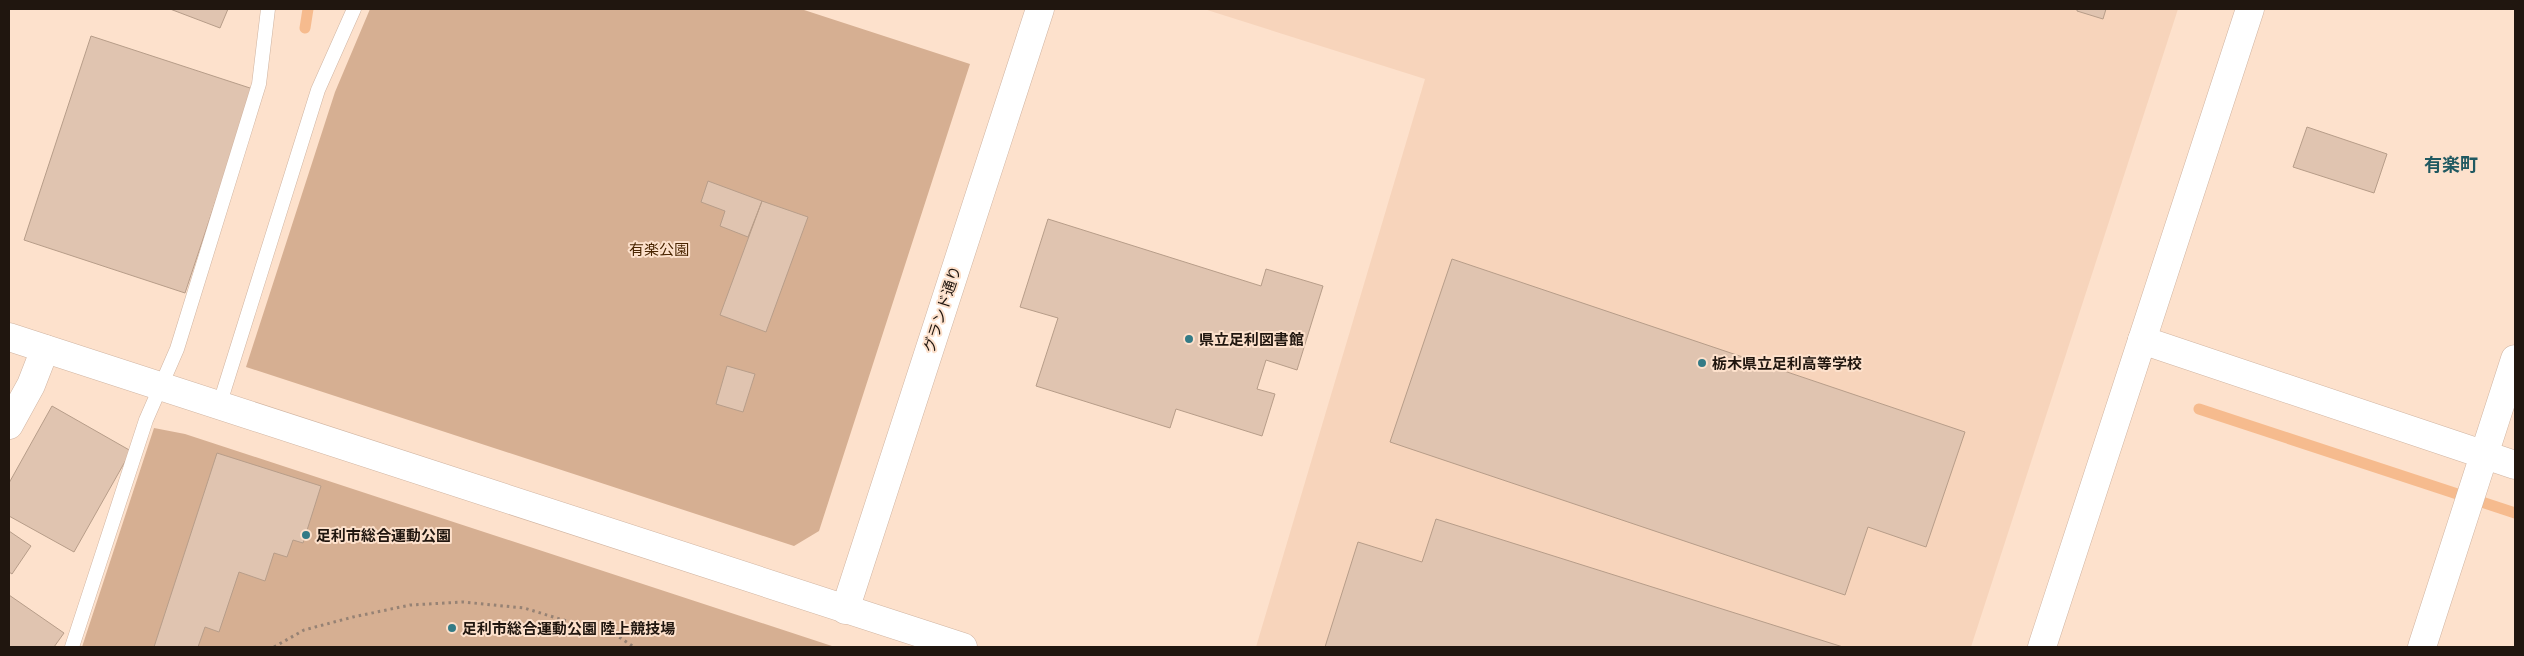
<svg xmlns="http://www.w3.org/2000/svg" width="2524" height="656" font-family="Poppins,'Noto Sans JP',sans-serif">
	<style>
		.built { fill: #f7d4bb }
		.green { fill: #d6af92 }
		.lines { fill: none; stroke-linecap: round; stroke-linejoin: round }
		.stream { stroke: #f6bb8e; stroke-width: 11 }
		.building { fill: #e0c4b0; stroke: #b79d89 }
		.lane-casing { stroke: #d0b4a1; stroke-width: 15 }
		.street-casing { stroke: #d0b4a1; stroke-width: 29 }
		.secondary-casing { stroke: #d0b4a1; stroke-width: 29 }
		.path { stroke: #968274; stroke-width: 3; stroke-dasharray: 2.5 4; stroke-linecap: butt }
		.lane { stroke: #fff; stroke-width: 14 }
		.street { stroke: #fff; stroke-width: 28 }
		.secondary { stroke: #fff; stroke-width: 28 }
		.poi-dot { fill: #347b86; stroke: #fde1cc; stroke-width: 2 }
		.labels { text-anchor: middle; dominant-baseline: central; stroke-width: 4; stroke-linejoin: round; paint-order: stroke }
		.park-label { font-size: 15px; fill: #4a2501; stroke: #fde1cc }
		.street-label { font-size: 15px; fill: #20160f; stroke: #fde1cc }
		.poi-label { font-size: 15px; font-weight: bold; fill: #20160f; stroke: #fde1cc; text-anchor: start }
		.quarter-label { font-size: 18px; font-weight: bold; fill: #205961; stroke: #fde1cc }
	</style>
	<rect width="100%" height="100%" fill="#fde1cc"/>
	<path class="built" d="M 1204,9 L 2178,9 L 1971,647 L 1256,647 L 1425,79 Z"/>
	<path class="green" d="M 370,9 L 801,9 L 970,64 L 819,531 L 794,546 L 246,367 L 335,92 Z
		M 154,428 L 185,434 L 835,647 L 82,647 Z"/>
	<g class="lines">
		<path class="stream" d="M 305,28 L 308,9
			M 2199,409 L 2515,513"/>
	</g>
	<path class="building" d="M 170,9 L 228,9 L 220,28 Z
		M 2077,9 L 2106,9 L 2103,19 L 2077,11 Z
		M 91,36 L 253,89 L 185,293 L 24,240 Z
		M 2307,127 L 2387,154 L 2374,193 L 2293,167 Z
		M 708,181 L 762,201 L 748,237 L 720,226 L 725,211 L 701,202 Z
		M 762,201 L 808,217 L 766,332 L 720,315 Z
		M 1048,219 L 1261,286 L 1266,269 L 1323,286 L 1297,370 L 1266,360 L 1257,389 L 1275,394 L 1262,436 L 1176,409 L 1170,428 L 1036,386 L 1058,318 L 1020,307 Z
		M 1452,259 L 1965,432 L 1926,547 L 1868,527 L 1845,595 L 1390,442 Z
		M 727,366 L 755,374 L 743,412 L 716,404 Z
		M 52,406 L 131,451 L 74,552 L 9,516 L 9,483 Z
		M 217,453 L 321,486 L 303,543 L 293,540 L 287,557 L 274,553 L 265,581 L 239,572 L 219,632 L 205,627 L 198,647 L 154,647 Z
		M 1436,519 L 1843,647 L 1325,647 L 1358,542 L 1422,562 Z
		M 9,531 L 31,546 L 12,574 L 9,572 Z
		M 9,595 L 64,633 L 54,647 L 9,647 Z"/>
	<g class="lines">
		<defs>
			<path id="lane" d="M 219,406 L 318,90 L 354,9
				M 72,647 L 146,420 L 177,349 L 259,84 L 268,9"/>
			<path id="street" d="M 2142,340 L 2515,465
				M 9,425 L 31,385 L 45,349
				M 2422,647 L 2515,359"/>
			<path id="secondary" d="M 9,337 L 963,647
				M 845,610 L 1040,9
				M 2042,647 L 2250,9"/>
		</defs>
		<use href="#lane" class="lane-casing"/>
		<use href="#street" class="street-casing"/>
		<use href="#secondary" class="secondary-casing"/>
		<path class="path" d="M 274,647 L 304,630 L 353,617 L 410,605 L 463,602 L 524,608 L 619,637 L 634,647"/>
		<use href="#lane" class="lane"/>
		<use href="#street" class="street"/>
		<use href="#secondary" class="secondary"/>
	</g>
	<g class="poi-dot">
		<circle cx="1189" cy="339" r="5"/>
		<circle cx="1702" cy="363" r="5"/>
		<circle cx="306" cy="535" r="5"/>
		<circle cx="452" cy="628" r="5"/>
	</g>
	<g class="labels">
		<g class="park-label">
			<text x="659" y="249">有楽公園</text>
		</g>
		<g class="street-label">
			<text transform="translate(942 309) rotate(-72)">グランド通り</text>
		</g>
		<g class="poi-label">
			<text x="1199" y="339">県立足利図書館</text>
			<text x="1712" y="363">栃木県立足利高等学校</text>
			<text x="316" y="535">足利市総合運動公園</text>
			<text x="462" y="628">足利市総合運動公園 陸上競技場</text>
		</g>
		<g class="quarter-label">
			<text x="2451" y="164">有楽町</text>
		</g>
	</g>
	<rect width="2524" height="656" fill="none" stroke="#20160f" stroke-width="20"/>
</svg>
